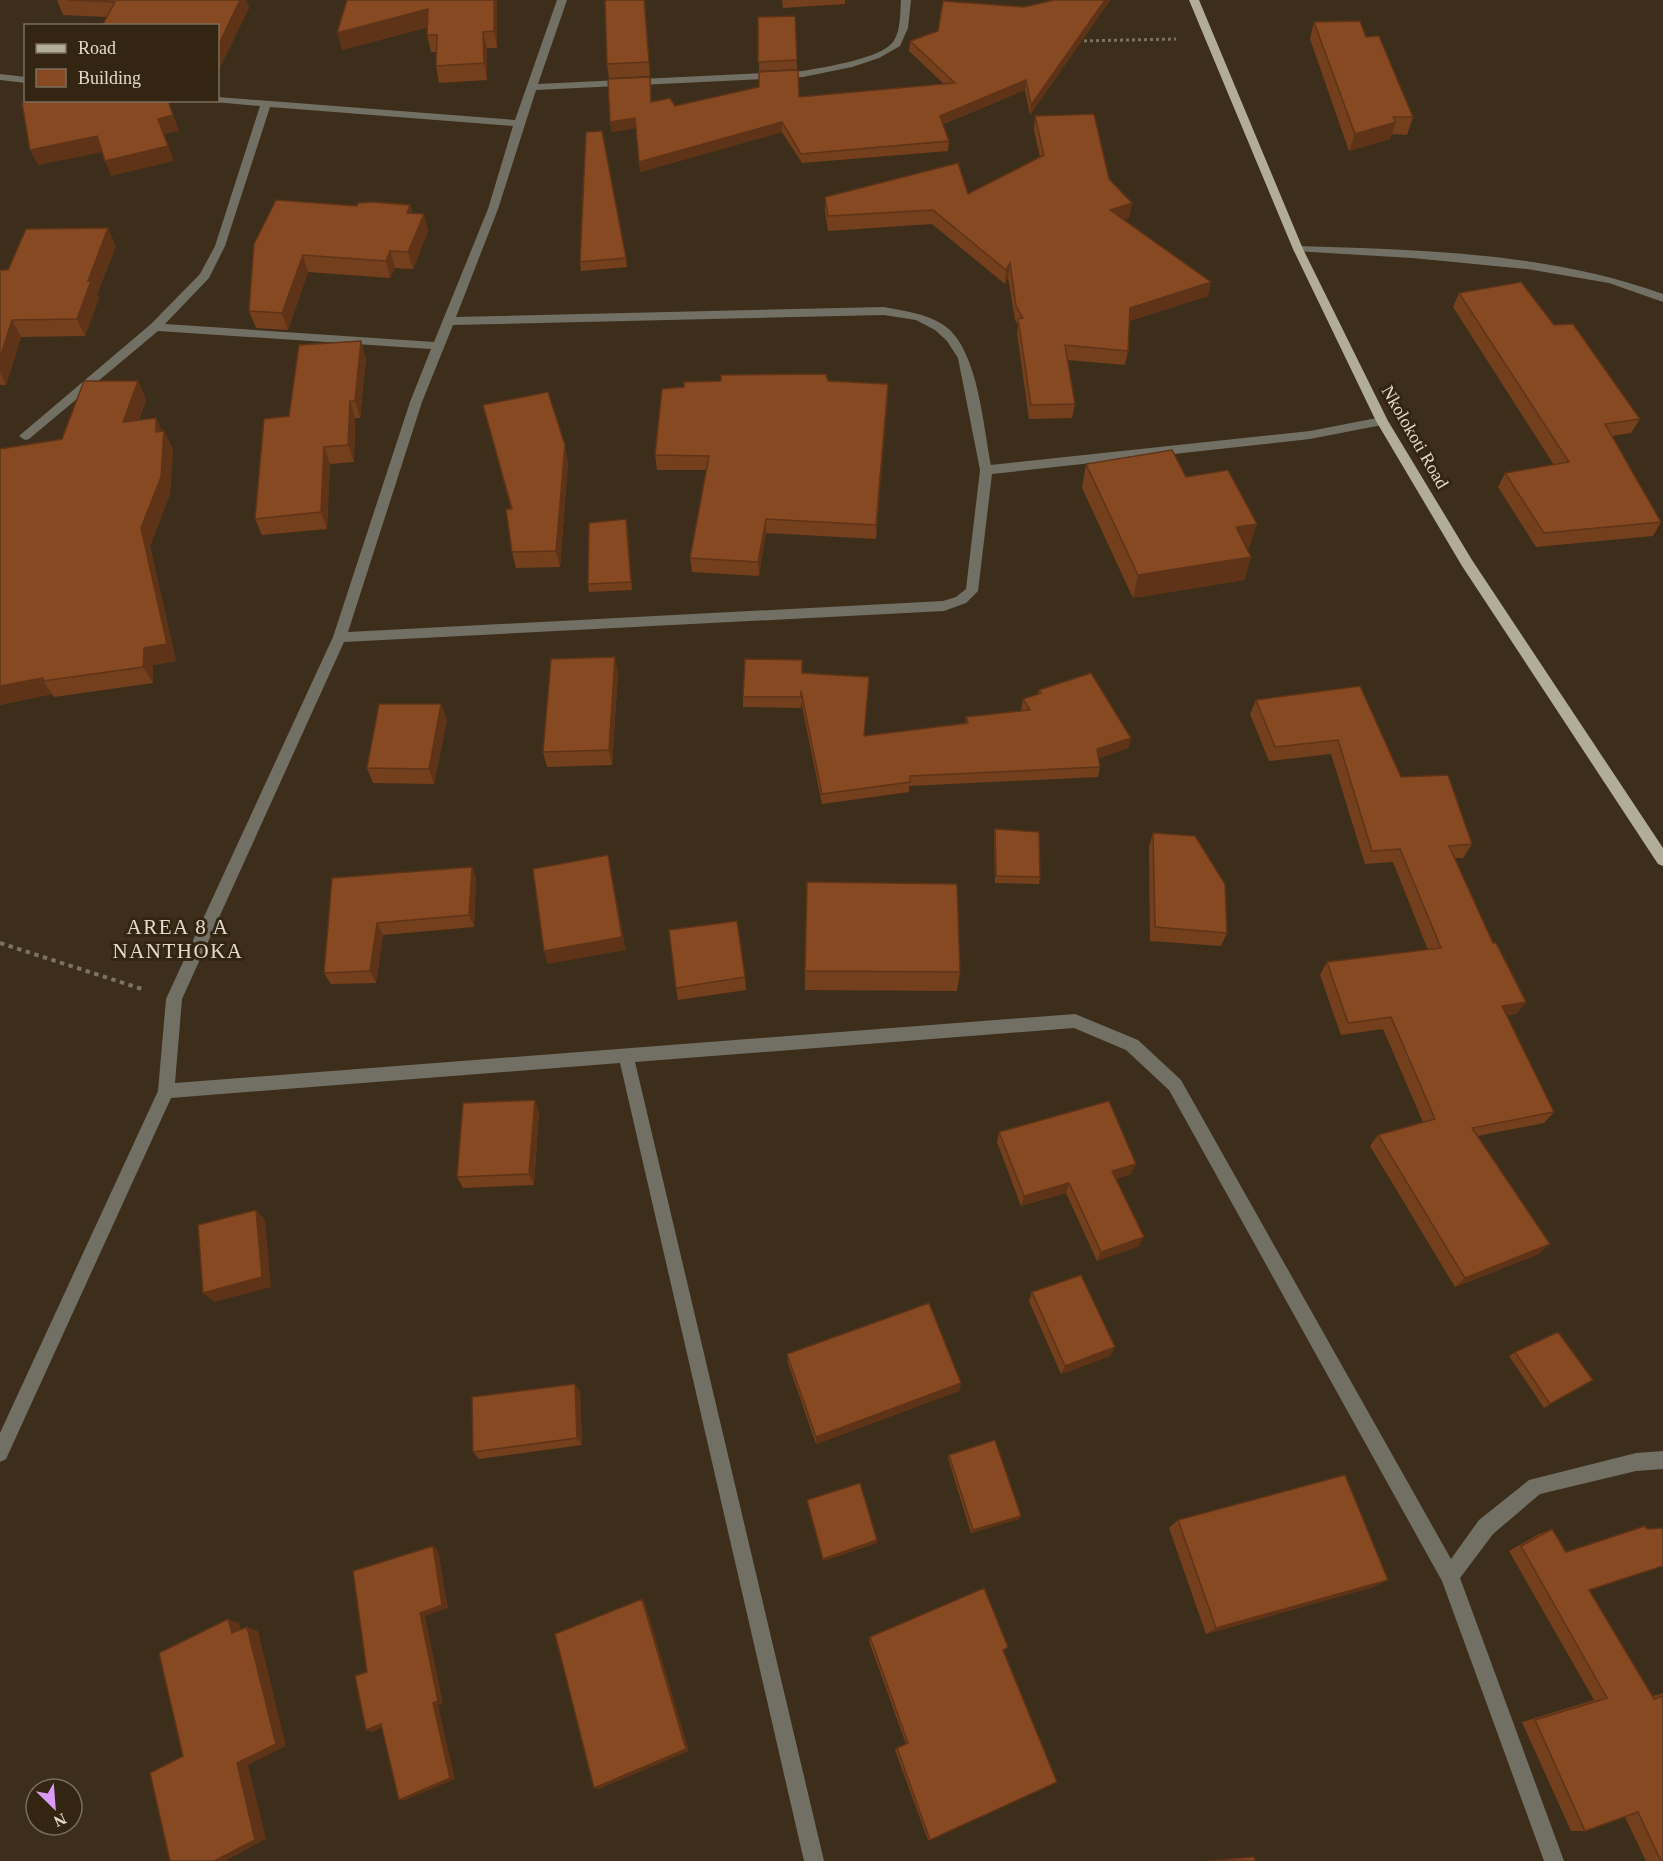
<svg xmlns="http://www.w3.org/2000/svg" width="1663" height="1861" font-family="'Times New Roman',serif">
	<style>
		.lines { fill: none; stroke-linecap: round; stroke-linejoin: round }
		.path-far1 { stroke: #7e7161; stroke-width: 3; stroke-dasharray: 3 3; stroke-linecap: butt }
		.path { stroke: #7e7161; stroke-width: 4; stroke-dasharray: 4.5 4.5; stroke-linecap: butt }
		.minor { fill: #727064; fill-rule: evenodd }
		.major { fill: #b2ad96; fill-rule: evenodd }
		.wall { fill: #743f1d }
		.shaded-wall { fill: #5e3318 }
		.building { fill: #874922; stroke: #5e3318; stroke-width: 1.5 }
		.labels { text-anchor: middle; dominant-baseline: central; stroke-width: 6; stroke-linejoin: round; paint-order: stroke }
		.street-label { font-size: 18px; fill: #e3d9cd; stroke: #332511 }
		.quarter-label { font-size: 21px; letter-spacing: 1.5px; fill: #e3d9cd; stroke: #332511 }
	</style>
	<rect width="100%" height="100%" fill="#3d2e1b"/>
	<g class="lines">
		<path class="path-far1" d="M 1078,41 L 1176,39"/>
		<path class="path" d="M 0,943 L 142,989"/>
		<path class="minor" d="M 557,0 L 567,0 L 538,84 L 803,71 C 824,67 880,59 893,42 C 901,31 900,13 901,0 L 911,0 L 908,28 L 900,46 L 879,58 L 852,67 L 803,77 L 536,90 L 498,209 L 456,317 L 884,307 C 904,311 924,313 942,324 C 978,346 983,425 991,465 L 1310,431 L 1382,417 L 1388,421 L 1382,425 L 1310,439 L 992,474 L 978,591 L 966,603 L 944,611 L 344,642 L 182,999 L 175,1083 L 1075,1014 L 1138,1040 L 1181,1080 L 1451,1559 L 1479,1520 L 1529,1480 L 1636,1453 L 1663,1451 L 1663,1469 L 1636,1471 L 1540,1494 L 1493,1534 L 1460,1578 L 1564,1861 L 1544,1861 L 1442,1581 L 1169,1090 L 1126,1050 L 1074,1028 L 635,1062 L 824,1861 L 804,1861 L 620,1063 L 171,1098 L 6,1459 L 0,1462 L 0,1433 L 158,1091 L 166,999 L 333,637 L 410,402 L 431,349 L 158,331 L 29,439 L 25,440 L 19,436 L 151,324 L 200,274 L 215,246 L 260,106 L 214,102 L 218,97 L 515,120 ZM 270,107 L 513,126 L 488,209 L 434,342 L 165,324 L 209,278 L 225,246 ZM 884,315 L 916,320 L 935,330 L 947,341 L 958,358 L 980,470 L 966,589 L 956,597 L 943,601 L 348,632 L 422,402 L 453,325 Z
			M 0,74 L 26,77 L 26,83 L 0,80 Z
			M 1298,246 C 1420,250 1547,252 1663,294 L 1663,302 L 1609,283 L 1527,269 L 1412,258 L 1294,251 L 1293,249 Z"/>
		<path class="major" d="M 1189,0 L 1199,0 L 1303,249 L 1388,421 L 1472,560 L 1663,848 L 1663,866 L 1658,864 L 1462,566 L 1376,421 L 1293,249 Z"/>
	</g>
	<path class="wall" d="M 57,0 L 246,0 L 249,8 L 219,69 L 218,69 L 218,26 L 107,17 L 63,15 Z
		M 497,0 L 497,48 L 487,48 L 487,80 L 439,83 L 436,66 L 436,52 L 431,52 L 427,35 L 428,27 L 342,50 Z
		M 605,0 L 645,0 L 650,76 L 609,78 L 607,64 Z
		M 782,0 L 845,0 L 845,4 L 783,8 Z
		M 1054,0 L 1110,0 L 1030,115 L 1025,90 L 943,124 L 949,141 L 948,151 L 802,163 L 782,132 L 640,172 L 636,128 L 612,132 L 610,122 L 675,106 L 799,97 L 944,84 L 909,51 L 910,41 L 1024,7 Z
		M 795,16 L 797,69 L 759,71 L 758,17 Z
		M 1314,22 L 1366,37 L 1413,117 L 1407,135 L 1392,134 L 1390,139 L 1349,151 L 1310,39 Z
		M 1035,116 L 1109,179 L 1132,203 L 1129,218 L 1123,219 L 1208,296 L 1129,321 L 1128,351 L 1125,365 L 1067,360 L 1075,404 L 1072,418 L 1029,419 L 1017,333 L 1018,325 L 1015,320 L 1008,277 L 1005,284 L 932,224 L 828,231 L 825,211 L 825,197 L 968,194 L 1040,157 L 1034,130 Z
		M 410,205 L 412,213 L 428,231 L 413,269 L 395,268 L 390,278 L 308,272 L 288,330 L 256,328 L 249,311 L 254,244 L 357,206 Z
		M 116,246 L 97,294 L 99,298 L 85,336 L 21,337 L 6,385 L 0,385 L 0,270 L 8,270 Z
		M 626,258 L 627,267 L 581,271 L 580,262 Z
		M 1459,293 L 1554,325 L 1640,419 L 1631,433 L 1612,436 L 1661,522 L 1653,536 L 1536,547 L 1498,487 L 1505,473 L 1554,465 L 1453,307 Z
		M 366,358 L 360,418 L 355,418 L 354,462 L 330,464 L 327,529 L 262,535 L 255,519 L 289,416 Z
		M 138,381 L 146,400 L 139,420 L 162,431 L 173,449 L 170,494 L 150,546 L 176,661 L 153,665 L 153,683 L 54,697 L 52,694 L 0,705 L 0,449 L 62,439 Z
		M 828,381 L 888,384 L 876,539 L 766,533 L 759,576 L 692,572 L 690,558 L 707,470 L 657,470 L 655,455 L 684,387 Z
		M 483,405 L 568,462 L 560,567 L 516,568 L 512,552 L 511,509 Z
		M 1086,464 L 1186,477 L 1249,548 L 1247,548 L 1251,557 L 1244,580 L 1133,598 L 1082,488 Z
		M 626,519 L 632,590 L 589,592 L 588,584 Z
		M 618,672 L 612,765 L 547,767 L 543,752 Z
		M 1360,686 L 1401,777 L 1472,844 L 1463,858 L 1454,858 L 1493,943 L 1526,1002 L 1516,1014 L 1507,1015 L 1554,1112 L 1544,1123 L 1477,1136 L 1539,1254 L 1455,1287 L 1370,1146 L 1378,1135 L 1423,1122 L 1383,1029 L 1341,1035 L 1320,975 L 1327,962 L 1428,950 L 1393,862 L 1365,864 L 1331,754 L 1269,761 L 1250,714 L 1256,700 Z
		M 868,688 L 864,736 L 965,724 L 966,717 L 1022,711 L 1021,710 L 1023,699 L 1038,694 L 1039,690 L 1131,738 L 1128,748 L 1099,758 L 1100,767 L 1098,777 L 909,786 L 909,792 L 822,804 L 801,701 L 801,708 L 743,707 L 743,697 Z
		M 447,719 L 434,784 L 373,783 L 367,768 Z
		M 995,829 L 1040,877 L 1039,884 L 995,883 L 994,836 Z
		M 1153,833 L 1227,933 L 1221,946 L 1150,941 L 1149,847 Z
		M 472,867 L 476,879 L 474,927 L 383,935 L 376,983 L 331,984 L 324,973 L 332,878 Z
		M 805,971 L 960,972 L 957,991 L 805,990 Z
		M 745,977 L 746,990 L 678,1000 L 676,988 Z
		M 539,1112 L 534,1185 L 463,1188 L 457,1177 Z
		M 999,1132 L 1131,1174 L 1116,1179 L 1139,1246 L 1097,1261 L 1066,1193 L 1021,1206 L 997,1142 Z
		M 1032,1292 L 1115,1347 L 1110,1356 L 1061,1374 L 1029,1301 Z
		M 1515,1352 L 1593,1380 L 1544,1408 L 1509,1356 Z
		M 787,1354 L 961,1383 L 959,1391 L 816,1444 L 788,1363 Z
		M 580,1392 L 582,1445 L 479,1459 L 473,1452 Z
		M 949,1455 L 1021,1516 L 1019,1519 L 971,1533 L 948,1458 Z
		M 807,1500 L 877,1543 L 823,1561 Z
		M 1178,1520 L 1388,1580 L 1373,1587 L 1206,1634 L 1169,1528 Z
		M 1552,1529 L 1653,1696 L 1663,1693 L 1663,1861 L 1646,1861 L 1625,1817 L 1585,1831 L 1571,1831 L 1522,1722 L 1594,1700 L 1509,1551 L 1539,1534 Z
		M 870,1637 L 1008,1647 L 1003,1651 L 930,1840 L 928,1840 L 895,1750 L 897,1748 L 906,1744 L 869,1641 Z"/>
	<path class="shaded-wall" d="M 240,0 L 246,0 L 249,8 L 219,69 L 218,65 L 218,46 Z
		M 494,0 L 497,0 L 497,48 L 494,31 Z
		M 1105,0 L 1110,0 L 1030,115 L 1031,105 Z
		M 428,9 L 431,26 L 342,50 L 337,33 Z
		M 483,32 L 487,48 L 487,80 L 484,63 Z
		M 1026,80 L 1025,90 L 939,125 L 940,116 Z
		M 168,100 L 179,131 L 164,134 L 174,161 L 111,176 L 105,161 L 158,119 Z
		M 635,118 L 636,128 L 612,132 L 610,122 Z
		M 782,122 L 782,132 L 640,172 L 639,162 Z
		M 1396,122 L 1390,139 L 1349,151 L 1355,134 Z
		M 97,136 L 103,152 L 38,165 L 30,150 Z
		M 1132,203 L 1129,218 L 1107,224 L 1110,210 Z
		M 410,205 L 414,222 L 407,213 Z
		M 424,214 L 428,231 L 413,269 L 408,252 Z
		M 108,228 L 116,246 L 97,294 L 99,298 L 85,336 L 77,319 L 88,281 Z
		M 390,251 L 395,268 L 390,278 L 386,261 Z
		M 303,255 L 308,272 L 288,330 L 282,313 Z
		M 1010,263 L 1008,277 L 1005,284 L 1006,270 Z
		M 1211,282 L 1208,296 L 1127,322 L 1130,308 Z
		M 12,320 L 21,337 L 6,385 L 0,373 L 0,358 Z
		M 361,341 L 366,358 L 360,418 L 355,401 Z
		M 138,381 L 146,400 L 132,440 L 123,422 Z
		M 888,384 L 888,399 L 876,539 L 876,525 Z
		M 350,401 L 355,418 L 354,462 L 348,445 Z
		M 156,418 L 164,435 L 164,431 L 173,449 L 170,494 L 150,546 L 176,661 L 153,665 L 153,683 L 143,667 L 141,528 L 156,432 Z
		M 565,445 L 568,462 L 560,567 L 556,551 Z
		M 324,447 L 330,464 L 327,529 L 321,512 Z
		M 626,519 L 628,528 L 632,590 L 631,582 Z
		M 766,519 L 766,533 L 759,576 L 758,562 Z
		M 1257,524 L 1249,548 L 1229,551 L 1236,527 Z
		M 1251,557 L 1244,580 L 1133,598 L 1138,575 Z
		M 615,657 L 618,672 L 612,765 L 609,750 Z
		M 43,678 L 43,681 L 52,694 L 0,705 L 0,686 Z
		M 441,704 L 447,719 L 434,784 L 429,769 Z
		M 1131,738 L 1128,748 L 1095,760 L 1097,749 Z
		M 608,855 L 626,950 L 548,964 L 544,951 Z
		M 472,867 L 476,879 L 474,927 L 469,915 Z
		M 377,923 L 383,935 L 376,983 L 370,971 Z
		M 1526,1002 L 1516,1014 L 1493,1018 L 1502,1006 Z
		M 535,1100 L 539,1112 L 534,1185 L 529,1174 Z
		M 1136,1164 L 1131,1174 L 1108,1181 L 1112,1171 Z
		M 1069,1183 L 1066,1193 L 1021,1206 L 1024,1196 Z
		M 256,1210 L 265,1220 L 271,1287 L 214,1302 L 203,1293 Z
		M 1144,1237 L 1139,1246 L 1097,1261 L 1101,1252 Z
		M 1550,1244 L 1539,1254 L 1455,1287 L 1465,1278 Z
		M 1115,1347 L 1110,1356 L 1061,1374 L 1065,1366 Z
		M 961,1383 L 959,1391 L 816,1444 L 816,1437 Z
		M 575,1384 L 580,1392 L 582,1445 L 577,1438 Z
		M 1021,1516 L 1019,1519 L 971,1533 L 973,1530 Z
		M 877,1540 L 877,1543 L 823,1561 L 823,1559 Z
		M 433,1546 L 438,1550 L 448,1608 L 425,1616 L 443,1703 L 438,1705 L 455,1779 L 405,1800 L 399,1800 L 433,1703 L 420,1613 Z
		M 1388,1580 L 1373,1587 L 1206,1634 L 1216,1628 Z
		M 642,1599 L 645,1603 L 689,1751 L 599,1789 L 594,1788 Z
		M 228,1619 L 239,1623 L 243,1637 L 232,1633 Z
		M 247,1627 L 258,1631 L 286,1746 L 248,1765 L 266,1839 L 225,1861 L 214,1861 L 237,1763 Z
		M 381,1724 L 387,1725 L 372,1732 L 366,1730 Z"/>
	<path class="building" d="M 69,0 L 240,0 L 218,46 L 218,26 L 102,26 L 115,2 Z
		M 347,0 L 494,0 L 494,31 L 483,32 L 484,63 L 436,66 L 437,35 L 427,35 L 428,9 L 337,33 Z
		M 605,0 L 644,0 L 649,62 L 607,64 Z
		M 1054,0 L 1105,0 L 1031,105 L 1026,80 L 940,116 L 949,141 L 801,154 L 782,122 L 639,162 L 635,118 L 610,122 L 608,79 L 650,77 L 651,102 L 670,98 L 675,106 L 759,87 L 759,72 L 798,70 L 799,97 L 955,83 L 910,41 L 938,31 L 943,1 L 1024,7 Z
		M 795,16 L 797,60 L 758,62 L 758,17 Z
		M 1360,21 L 1366,37 L 1379,36 L 1413,117 L 1393,117 L 1396,122 L 1355,134 L 1314,22 Z
		M 34,100 L 168,100 L 173,115 L 158,119 L 168,146 L 105,161 L 97,136 L 30,150 L 22,103 Z
		M 1094,114 L 1109,179 L 1132,203 L 1110,210 L 1211,282 L 1130,308 L 1128,351 L 1065,345 L 1075,404 L 1031,405 L 1018,319 L 1023,318 L 1016,306 L 1010,263 L 1006,270 L 933,210 L 828,216 L 825,197 L 958,163 L 968,194 L 1044,155 L 1035,116 Z
		M 602,131 L 626,258 L 580,262 L 586,132 Z
		M 276,200 L 357,206 L 358,203 L 373,202 L 410,205 L 407,213 L 424,214 L 408,252 L 390,251 L 386,261 L 303,255 L 282,313 L 249,311 L 254,244 Z
		M 108,228 L 88,281 L 91,281 L 77,319 L 12,320 L 0,358 L 0,270 L 8,270 L 26,229 Z
		M 1521,282 L 1554,325 L 1573,324 L 1640,419 L 1605,424 L 1661,522 L 1544,533 L 1505,473 L 1569,462 L 1459,293 Z
		M 361,341 L 355,401 L 350,401 L 348,445 L 324,447 L 321,512 L 255,519 L 264,419 L 289,416 L 299,345 Z
		M 826,374 L 828,381 L 888,384 L 876,525 L 766,519 L 758,562 L 690,558 L 709,456 L 655,455 L 662,389 L 684,387 L 684,382 L 721,381 L 721,375 Z
		M 84,381 L 138,381 L 123,422 L 156,418 L 156,432 L 164,431 L 161,477 L 141,528 L 167,644 L 144,648 L 143,667 L 43,681 L 43,678 L 0,686 L 0,449 L 62,439 Z
		M 548,392 L 565,445 L 556,551 L 512,552 L 506,509 L 512,509 L 483,405 Z
		M 1172,450 L 1186,477 L 1228,470 L 1257,524 L 1236,527 L 1251,557 L 1138,575 L 1086,464 Z
		M 626,519 L 631,582 L 588,584 L 589,523 Z
		M 615,657 L 609,750 L 543,752 L 551,659 Z
		M 745,659 L 802,660 L 802,673 L 869,677 L 864,736 L 968,723 L 966,717 L 1030,710 L 1023,699 L 1041,693 L 1039,690 L 1091,673 L 1131,738 L 1097,749 L 1100,767 L 910,776 L 910,782 L 822,794 L 801,691 L 801,697 L 743,697 Z
		M 1360,686 L 1401,777 L 1448,775 L 1472,844 L 1449,846 L 1493,943 L 1496,943 L 1526,1002 L 1502,1006 L 1554,1112 L 1472,1128 L 1550,1244 L 1465,1278 L 1378,1135 L 1435,1119 L 1391,1017 L 1348,1023 L 1327,962 L 1441,948 L 1400,849 L 1372,851 L 1338,740 L 1275,747 L 1256,700 Z
		M 379,704 L 441,704 L 429,769 L 367,768 Z
		M 995,829 L 1039,832 L 1040,877 L 996,876 Z
		M 1153,833 L 1195,836 L 1225,884 L 1227,933 L 1155,927 Z
		M 608,855 L 622,937 L 544,951 L 533,869 Z
		M 472,867 L 469,915 L 377,923 L 370,971 L 324,973 L 332,878 Z
		M 807,882 L 957,884 L 960,972 L 805,971 Z
		M 737,921 L 745,977 L 676,988 L 669,930 Z
		M 535,1100 L 529,1174 L 457,1177 L 463,1103 Z
		M 1109,1101 L 1136,1164 L 1112,1171 L 1144,1237 L 1101,1252 L 1069,1183 L 1024,1196 L 999,1132 Z
		M 256,1210 L 262,1277 L 203,1293 L 198,1225 Z
		M 1081,1275 L 1115,1347 L 1065,1366 L 1032,1292 Z
		M 929,1303 L 961,1383 L 816,1437 L 787,1354 Z
		M 1558,1332 L 1593,1380 L 1550,1404 L 1515,1352 Z
		M 575,1384 L 577,1438 L 473,1452 L 472,1397 Z
		M 995,1440 L 1021,1516 L 973,1530 L 949,1455 Z
		M 1345,1475 L 1388,1580 L 1216,1628 L 1178,1520 Z
		M 860,1483 L 877,1540 L 823,1559 L 807,1500 Z
		M 1645,1526 L 1647,1529 L 1663,1528 L 1663,1566 L 1589,1590 L 1654,1699 L 1663,1696 L 1663,1861 L 1661,1861 L 1638,1812 L 1585,1831 L 1535,1720 L 1607,1698 L 1521,1546 L 1552,1529 L 1566,1552 Z
		M 433,1546 L 442,1605 L 420,1613 L 438,1701 L 433,1703 L 450,1778 L 399,1800 L 381,1724 L 366,1730 L 355,1676 L 367,1672 L 353,1571 Z
		M 984,1588 L 1008,1647 L 1003,1650 L 1057,1782 L 930,1840 L 897,1748 L 908,1743 L 870,1637 Z
		M 642,1599 L 686,1749 L 594,1788 L 555,1634 Z
		M 228,1619 L 232,1633 L 247,1627 L 276,1744 L 237,1763 L 255,1840 L 214,1861 L 170,1861 L 150,1773 L 183,1756 L 159,1653 Z
		M 1254,1857 L 1255,1861 L 1207,1861 Z"/>
	<g class="labels">
		<g class="street-label">
			<text transform="translate(1415 437) rotate(60)">Nkolokoti Road</text>
		</g>
		<g class="quarter-label">
			<text x="178" y="927">AREA 8 A<tspan x="178" dy="24">NANTHOKA</tspan></text>
		</g>
	</g>
	<rect x="24" y="24" width="195" height="78" fill="#332511" stroke="#796d5c" stroke-width="1.5"/>
	<rect x="36" y="44" width="30" height="9" fill="#b2ad96" stroke="#796d5c" stroke-width="1.5"/>
	<text x="78" y="54" font-size="18" fill="#e3d9cd">Road</text>
	<rect x="36" y="69" width="30" height="18" fill="#874922" stroke="#796d5c" stroke-width="1.5"/>
	<text x="78" y="84" font-size="18" fill="#e3d9cd">Building</text>
	<g transform="translate(54 1807) rotate(155)"><circle r="28" fill="#332511" stroke="#796d5c" stroke-width="1.5"/>
	<path d="M0-4.5L10 22L0 15L-10 22Z" fill="#db9af6"/>
	<text y="-9" font-size="16" font-weight="bold" text-anchor="middle" fill="#e3d9cd">N</text>
	</g>
</svg>
